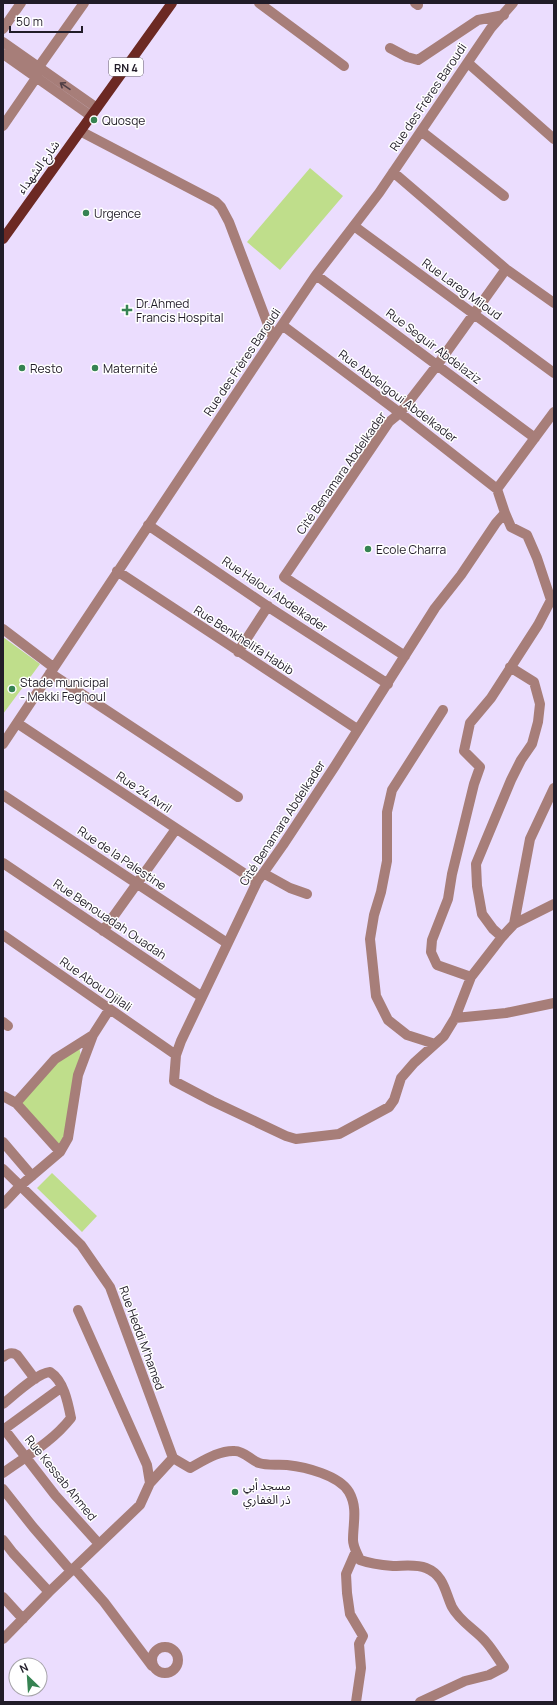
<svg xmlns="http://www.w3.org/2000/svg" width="557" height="1705" font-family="Manrope,'Noto Sans Arabic',sans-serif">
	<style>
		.green { fill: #bfde8b }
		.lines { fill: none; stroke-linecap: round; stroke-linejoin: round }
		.minor { stroke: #a77e79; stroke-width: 10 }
		.major { stroke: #6c2923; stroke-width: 10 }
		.oneway { stroke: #503e44 }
		.poi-dot { fill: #368352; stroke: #fff; stroke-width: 1.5 }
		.labels { text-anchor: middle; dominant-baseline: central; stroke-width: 3; stroke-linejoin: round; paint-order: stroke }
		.shield { fill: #fff; stroke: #646068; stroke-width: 1 }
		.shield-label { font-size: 11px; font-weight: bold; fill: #211c28 }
		.street-label { font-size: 12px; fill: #211c28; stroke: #fff }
		.poi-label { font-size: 12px; fill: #211c28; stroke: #fff; text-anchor: start }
	</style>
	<rect width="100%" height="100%" fill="#ebddfe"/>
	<path class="green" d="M 310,168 L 343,196 L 280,270 L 247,242 Z
		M 3,637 L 40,664 L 3,714 Z
		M 79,1047 L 81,1056 L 65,1133 L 60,1145 L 19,1102 L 58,1061 Z
		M 52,1173 L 97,1216 L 82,1232 L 37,1188 Z"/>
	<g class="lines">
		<path class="minor" d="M 259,3 L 344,66
			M 415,3 L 418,5
			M 3,29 L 21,3
			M 3,42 L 97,108
			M 390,48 L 407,57 L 418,60 L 478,20 L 504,15
			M 3,54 L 91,116
			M 468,63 L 554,139
			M 3,126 L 36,78 L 38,68 L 84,3
			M 80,131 L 216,202 L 221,207 L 229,222 L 273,338
			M 421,131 L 504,196
			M 393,172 L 506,269 L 554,303
			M 354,226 L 554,373
			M 316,275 L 535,438
			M 282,325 L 400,413 L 497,489 L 505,513 L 496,523 L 461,575 L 435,608 L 335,766 L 283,845 L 257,882 L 181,1041 L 176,1055 L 174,1081 L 212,1101 L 286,1136 L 296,1139 L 339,1134 L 389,1107 L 394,1100 L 401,1078 L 414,1063 L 444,1036 L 455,1018 L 471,977 L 502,937 L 514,924 L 554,904
			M 497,489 L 554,412
			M 148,525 L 270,608 L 388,684
			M 117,571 L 357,729
			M 3,629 L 53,667
			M 238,652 L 268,606
			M 405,656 L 284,577 L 389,422 L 400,413 L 438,364 L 506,269
			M 50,673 L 238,797
			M 17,723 L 257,882
			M 3,744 L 282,325 L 316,275 L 379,193 L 491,28 L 513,3
			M 3,795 L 227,943
			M 3,863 L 202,997
			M 263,873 L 290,888 L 307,894
			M 514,924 L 530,839 L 554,788
			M 103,931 L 176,829
			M 3,935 L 176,1055
			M 502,937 L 493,929 L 482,914 L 477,886 L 476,864 L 511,780 L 521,760 L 532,744 L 538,722 L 540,704 L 534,682 L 510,667
			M 471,977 L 437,965 L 431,952 L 432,940 L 448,899 L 452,874 L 474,784 L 480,767 L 464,751 L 470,723 L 491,698 L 538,625 L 551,600 L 537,558 L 527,535 L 511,527 L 505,513
			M 455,1018 L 506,1013 L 554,1003
			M 3,1022 L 8,1026
			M 435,1044 L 407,1035 L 388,1020 L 376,996 L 370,939 L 374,915 L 381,892 L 387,861 L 387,812 L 392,790 L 443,710
			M 3,1096 L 16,1103 L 60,1152
			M 16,1103 L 55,1059 L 93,1035 L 109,1010
			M 3,1142 L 32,1176
			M 3,1169 L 81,1245 L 110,1287 L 173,1458
			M 3,1204 L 20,1186 L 60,1152 L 68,1138 L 78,1075 L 93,1035
			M 3,1357 C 8,1353 12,1352 17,1355 L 35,1379
			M 3,1404 C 14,1395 37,1373 50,1372 C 64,1381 68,1403 71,1418 C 52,1442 28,1455 3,1473
			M 4,1429 L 55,1495 L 99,1544
			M 3,1430 L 62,1387
			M 173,1458 L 190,1468 C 203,1461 219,1450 235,1451 C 244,1451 251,1460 259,1463 C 268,1466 278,1464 287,1465 C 305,1467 339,1475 349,1492 C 358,1508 353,1523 353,1540 C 353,1547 357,1553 360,1560 C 371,1564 381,1565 393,1566 C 404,1566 416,1564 426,1568 C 444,1575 445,1592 452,1607 C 460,1622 476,1630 486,1642 C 493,1650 498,1659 504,1667 L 489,1675 L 465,1681 L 420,1702
			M 150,1483 L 173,1458
			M 3,1489 L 33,1527 L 71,1571
			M 3,1540 L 13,1553 L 49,1592
			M 356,1551 L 346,1574 L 347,1593 L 350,1614 L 363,1636 L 359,1644 L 361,1668 L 356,1702
			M 74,1568 L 104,1602 L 152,1666
			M 3,1597 L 23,1619
			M 3,1639 L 49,1592 L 140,1505 L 150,1483 L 147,1465 L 78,1310
			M152 1660a13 13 0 1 1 26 0a13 13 0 1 1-26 0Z"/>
		<path class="major" d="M 3,239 L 172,3"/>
	</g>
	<defs><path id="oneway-shaft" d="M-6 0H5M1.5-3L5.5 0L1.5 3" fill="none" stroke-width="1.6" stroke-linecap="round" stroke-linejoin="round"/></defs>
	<use class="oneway" href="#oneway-shaft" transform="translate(65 86) rotate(-146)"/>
	<g class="poi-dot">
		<circle cx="94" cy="120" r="4"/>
		<circle cx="86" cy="213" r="4"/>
		<path d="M125 304h4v4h4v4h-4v4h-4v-4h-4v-4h4z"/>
		<circle cx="22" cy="368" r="4"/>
		<circle cx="95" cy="368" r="4"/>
		<circle cx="368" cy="549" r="4"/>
		<circle cx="12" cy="689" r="4"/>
		<circle cx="235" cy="1492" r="4"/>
	</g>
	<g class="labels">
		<rect class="shield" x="109" y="58" width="34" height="18" rx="3"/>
		<g class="shield-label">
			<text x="126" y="67">RN 4</text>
		</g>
		<g class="street-label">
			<text transform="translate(428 97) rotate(-56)">Rue des Frères Baroudi</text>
			<text transform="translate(38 167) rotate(-54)">شارع الشهداء</text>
			<text transform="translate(462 289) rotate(36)">Rue Lareg Miloud</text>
			<text transform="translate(434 346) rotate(37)">Rue Seguir Abdelaziz</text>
			<text transform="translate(242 362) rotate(-56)">Rue des Frères Baroudi</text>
			<text transform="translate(398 396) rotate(37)">Rue Abdelgoui Abdelkader</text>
			<text transform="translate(341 473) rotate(-55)">Cité Benamara Abdelkader</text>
			<text transform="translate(275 594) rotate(34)">Rue Haloui Abdelkader</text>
			<text transform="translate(244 640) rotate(33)">Rue Benkhelifa Habib</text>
			<text transform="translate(144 792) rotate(34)">Rue 24 Avril</text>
			<text transform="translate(282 823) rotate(-57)">Cité Benamara Abdelkader</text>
			<text transform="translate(122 858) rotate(34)">Rue de la Palestine</text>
			<text transform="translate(110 919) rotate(34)">Rue Benouadah Ouadah</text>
			<text transform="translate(96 984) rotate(35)">Rue Abou Djilali</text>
			<text transform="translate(142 1338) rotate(70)">Rue Heddi M'hamed</text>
			<text transform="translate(61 1478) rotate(51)">Rue Kessab Ahmed</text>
		</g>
		<g class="poi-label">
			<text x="102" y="120">Quosqe</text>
			<text x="94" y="213">Urgence</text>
			<text x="136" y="303">Dr.Ahmed<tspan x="136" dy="14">Francis Hospital</tspan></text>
			<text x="30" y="368">Resto</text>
			<text x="103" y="368">Maternité</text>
			<text x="376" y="549">Ecole Charra</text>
			<text x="20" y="682">Stade municipal<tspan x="20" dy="14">- Mekki Feghoul</tspan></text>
			<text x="243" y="1485">مسجد أبي<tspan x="243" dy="14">ذر الغفاري</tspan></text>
		</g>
	</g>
	<rect width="557" height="1705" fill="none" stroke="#211c28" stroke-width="8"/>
	<g transform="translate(28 1677) rotate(335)"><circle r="19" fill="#ffffff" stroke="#a6a4a9"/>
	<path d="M0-3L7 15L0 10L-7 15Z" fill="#368352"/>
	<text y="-6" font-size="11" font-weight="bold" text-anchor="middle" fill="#211c28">N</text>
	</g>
	<path d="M10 26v6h72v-6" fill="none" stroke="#211c28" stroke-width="2"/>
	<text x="16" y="26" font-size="12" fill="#211c28" stroke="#ffffff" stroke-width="3" paint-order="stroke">50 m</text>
</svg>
